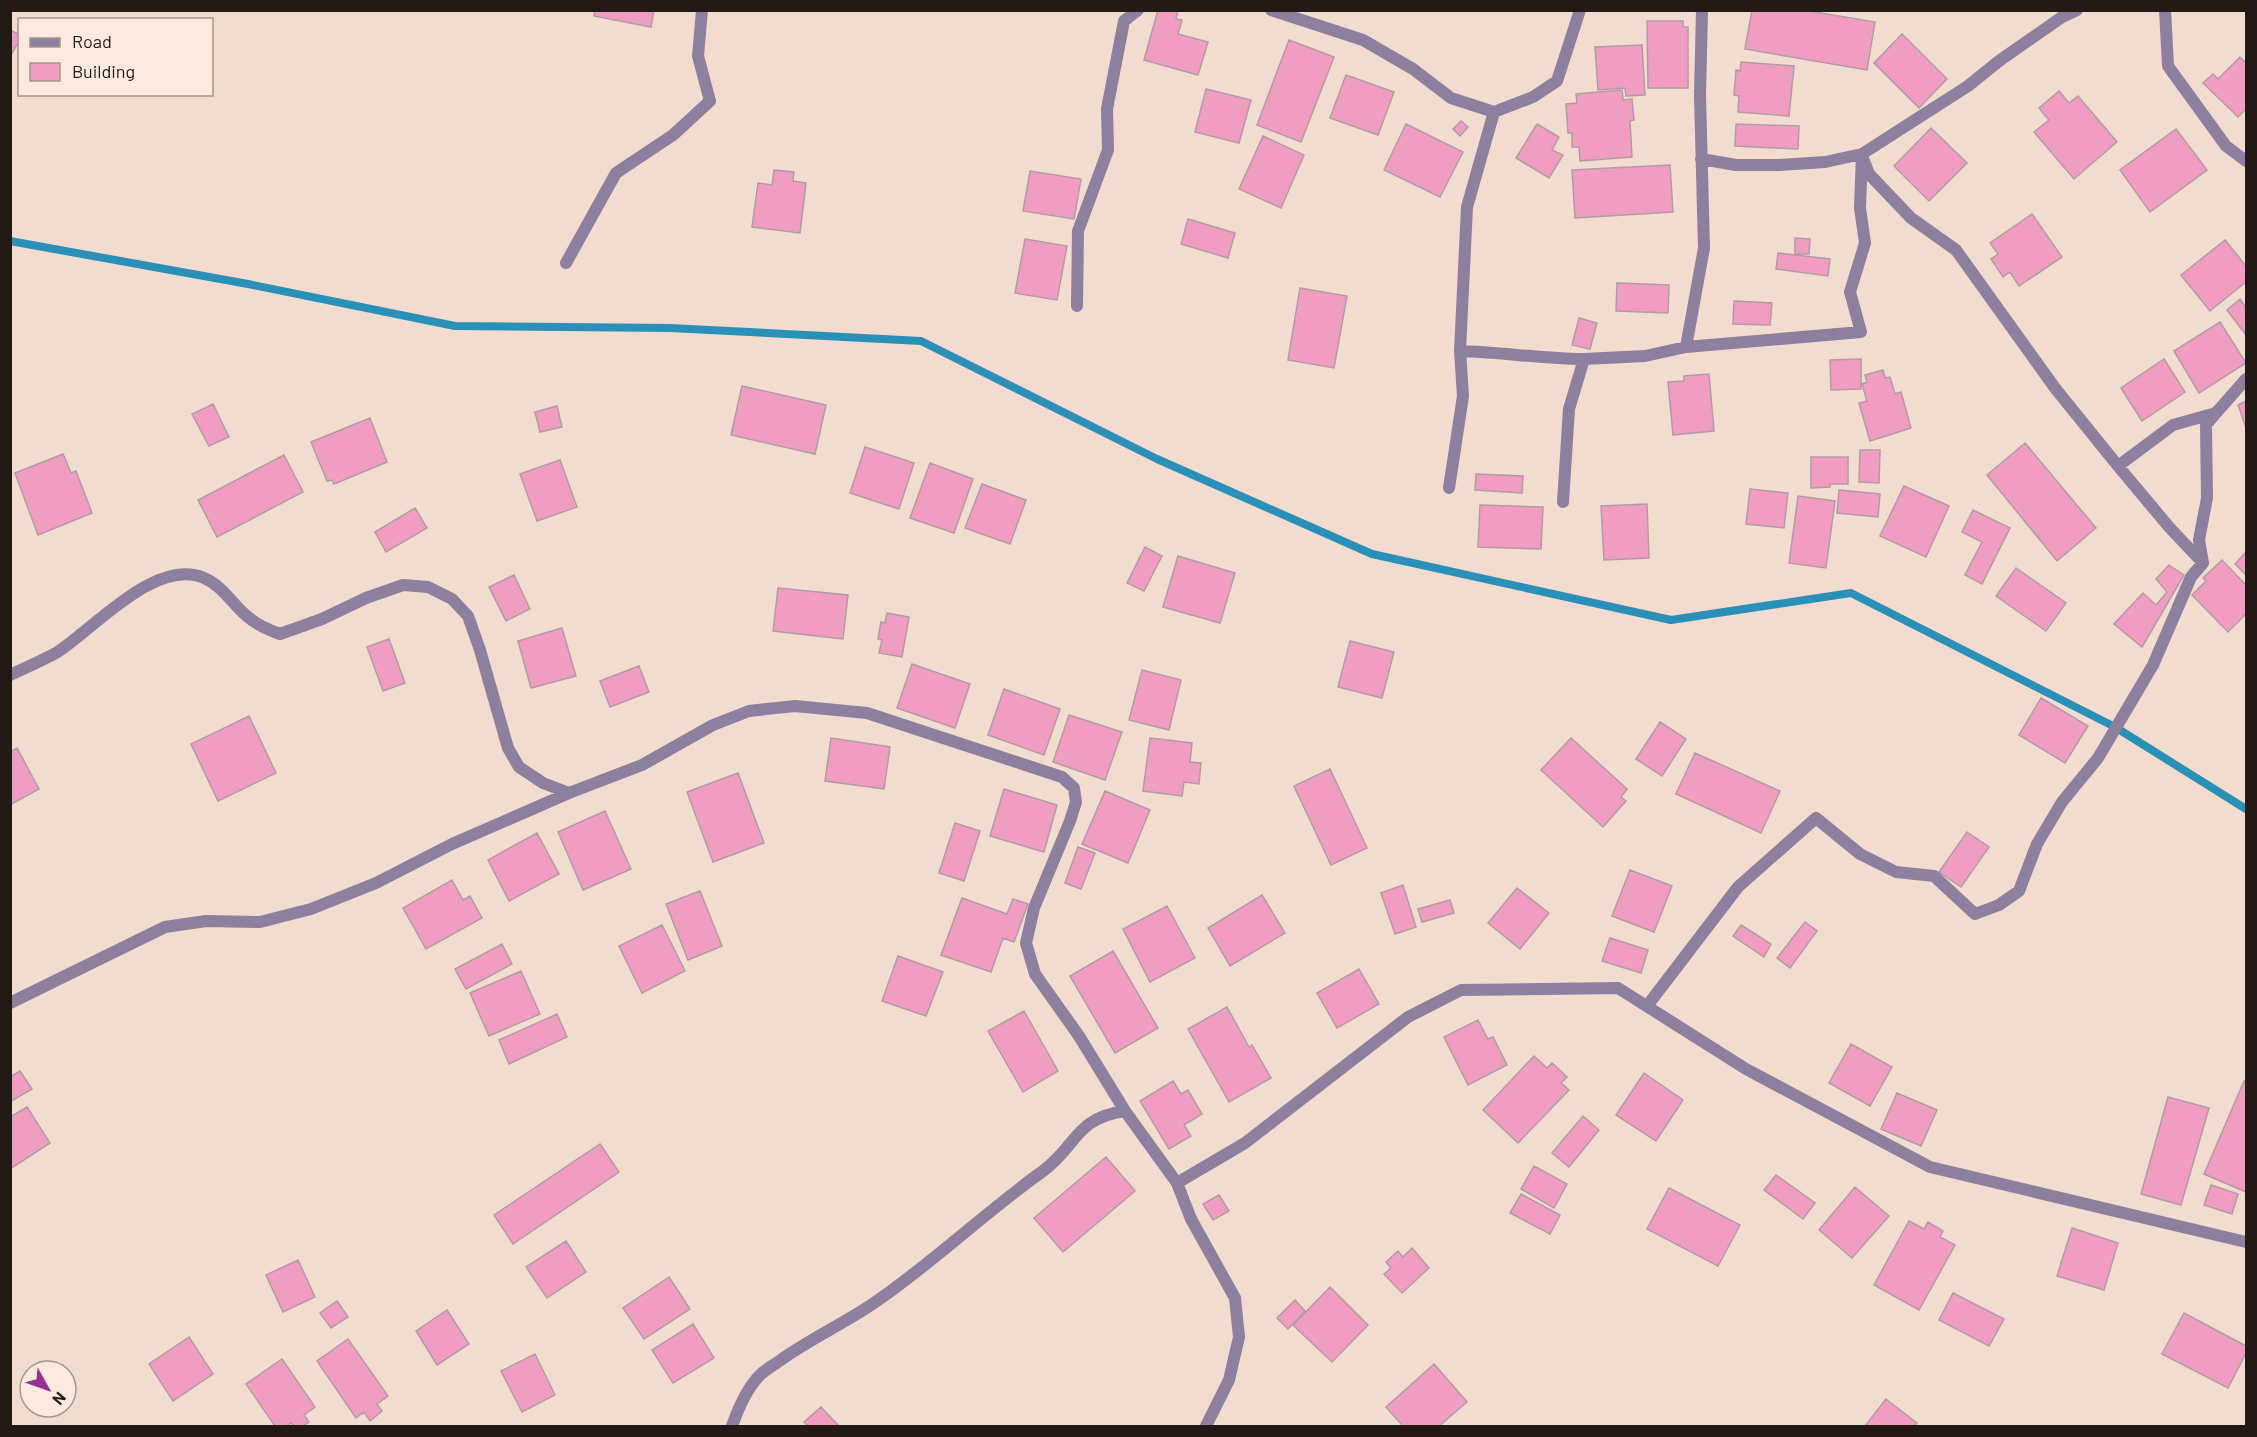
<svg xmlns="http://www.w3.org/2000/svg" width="2257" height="1437" font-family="Barlow,sans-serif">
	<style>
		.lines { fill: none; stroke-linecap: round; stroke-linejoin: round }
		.stream { stroke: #2b90b8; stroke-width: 8 }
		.building { fill: #f09dc1; stroke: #b39ba5; stroke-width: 1.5 }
		.street { stroke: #8d7f9e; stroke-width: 12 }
	</style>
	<rect width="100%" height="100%" fill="#f2dbcf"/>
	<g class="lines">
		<path class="stream" d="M 10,241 L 248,284 L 455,326 L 670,328 L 921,341 L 1157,459 L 1372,554 L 1671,620 L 1851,593 L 2115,727 L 2246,809"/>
	</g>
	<path class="building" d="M 595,10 L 654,10 L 651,27 L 594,16 Z
		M 1158,10 L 1178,11 L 1176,19 L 1182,20 L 1178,34 L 1208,42 L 1198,75 L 1144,60 Z
		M 1752,10 L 1803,10 L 1875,22 L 1867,70 L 1745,49 Z
		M 1647,21 L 1683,21 L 1683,27 L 1688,27 L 1688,88 L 1648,88 Z
		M 10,30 L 20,35 L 20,39 L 10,57 Z
		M 1902,34 L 1947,79 L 1919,108 L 1874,63 Z
		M 1289,40 L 1334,57 L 1301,142 L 1257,125 Z
		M 1642,45 L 1645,95 L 1626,96 L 1625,88 L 1598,90 L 1595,47 Z
		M 2240,57 L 2246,63 L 2246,109 L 2238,117 L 2203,83 L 2213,74 L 2218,79 Z
		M 1741,62 L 1794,66 L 1789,116 L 1738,112 L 1739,96 L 1734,95 L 1736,70 L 1740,71 Z
		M 1346,75 L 1394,92 L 1378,135 L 1330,118 Z
		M 1206,89 L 1251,100 L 1239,143 L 1195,132 Z
		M 1622,90 L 1623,100 L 1632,99 L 1634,120 L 1630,121 L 1632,157 L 1580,161 L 1579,147 L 1572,147 L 1572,133 L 1568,133 L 1566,104 L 1577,103 L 1576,94 Z
		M 2059,91 L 2069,103 L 2078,96 L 2117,142 L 2074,179 L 2034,132 L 2049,120 L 2039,108 Z
		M 1461,121 L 1468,127 L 1460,136 L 1453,129 Z
		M 1406,124 L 1463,152 L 1440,197 L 1384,170 Z
		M 1537,124 L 1559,137 L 1552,150 L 1563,155 L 1549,178 L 1516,158 Z
		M 1736,124 L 1799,126 L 1798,149 L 1735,146 Z
		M 1931,128 L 1967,163 L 1929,201 L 1894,166 Z
		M 2176,129 L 2207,170 L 2150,212 L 2120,170 Z
		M 1263,136 L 1304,155 L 1281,208 L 1239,189 Z
		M 1670,165 L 1673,212 L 1575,218 L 1572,170 Z
		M 774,170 L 794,172 L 793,181 L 806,183 L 800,233 L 752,227 L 758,183 L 772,185 Z
		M 1030,171 L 1081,179 L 1074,219 L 1023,211 Z
		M 2032,214 L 2062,257 L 2019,286 L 2010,272 L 2003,277 L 1991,259 L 1998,254 L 1990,243 Z
		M 1188,219 L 1235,233 L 1228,258 L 1181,244 Z
		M 1795,238 L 1810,239 L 1809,254 L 1795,254 Z
		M 1025,239 L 1067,246 L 1057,300 L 1015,293 Z
		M 2225,240 L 2246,266 L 2246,282 L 2210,311 L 2181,275 Z
		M 1778,253 L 1830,259 L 1828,276 L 1776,269 Z
		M 1617,283 L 1669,285 L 1668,313 L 1616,311 Z
		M 1300,288 L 1347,296 L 1334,368 L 1288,360 Z
		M 2240,299 L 2246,308 L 2246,335 L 2227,310 Z
		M 1734,301 L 1772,303 L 1770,325 L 1733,324 Z
		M 1579,318 L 1597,323 L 1590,349 L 1572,345 Z
		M 2220,322 L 2246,363 L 2199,393 L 2174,351 Z
		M 1861,359 L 1861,389 L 1831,390 L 1830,360 Z
		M 2164,359 L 2185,392 L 2142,421 L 2121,388 Z
		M 1883,370 L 1885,378 L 1890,377 L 1895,394 L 1901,392 L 1911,428 L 1870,441 L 1859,403 L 1867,401 L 1862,384 L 1867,382 L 1865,375 Z
		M 1709,374 L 1714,431 L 1673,435 L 1668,382 L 1684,381 L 1684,376 Z
		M 742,386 L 826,405 L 815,454 L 731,435 Z
		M 2246,401 L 2246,428 L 2238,405 Z
		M 213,404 L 229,437 L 209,446 L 192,414 Z
		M 557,406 L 562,427 L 540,432 L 535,412 Z
		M 370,418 L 387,462 L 334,484 L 332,480 L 327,481 L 311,442 Z
		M 2025,443 L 2096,528 L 2057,561 L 1987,475 Z
		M 865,447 L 914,463 L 899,509 L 850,493 Z
		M 1860,450 L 1880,450 L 1879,483 L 1859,482 Z
		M 63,454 L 71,473 L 76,471 L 92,513 L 38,535 L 15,473 Z
		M 284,455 L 303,492 L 217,537 L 198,500 Z
		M 1811,457 L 1848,457 L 1848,484 L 1830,484 L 1830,487 L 1811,488 Z
		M 560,460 L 577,507 L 537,521 L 520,474 Z
		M 930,463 L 973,479 L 954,533 L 910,518 Z
		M 1476,474 L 1523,476 L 1522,493 L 1475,490 Z
		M 982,484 L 1026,500 L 1010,544 L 965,528 Z
		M 1904,486 L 1949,506 L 1926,557 L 1880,536 Z
		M 1750,489 L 1788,493 L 1784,528 L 1746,524 Z
		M 1839,490 L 1880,494 L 1878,517 L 1837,513 Z
		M 1798,496 L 1835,501 L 1826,568 L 1789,563 Z
		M 1647,504 L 1649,558 L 1604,560 L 1601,506 Z
		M 1480,505 L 1543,507 L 1541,549 L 1478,547 Z
		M 415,508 L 427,528 L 386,552 L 375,532 Z
		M 1973,510 L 2010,528 L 1982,584 L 1965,575 L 1982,542 L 1962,532 Z
		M 1145,547 L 1162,556 L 1144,591 L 1127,583 Z
		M 2246,552 L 2246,575 L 2235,564 Z
		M 1178,556 L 1235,573 L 1220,623 L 1163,607 Z
		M 2222,560 L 2246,585 L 2246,614 L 2228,632 L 2192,595 L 2206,581 L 2203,578 Z
		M 2169,565 L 2184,575 L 2142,647 L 2114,624 L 2143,593 L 2156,605 L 2167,592 L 2156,579 Z
		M 2016,568 L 2066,603 L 2046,631 L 1996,596 Z
		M 514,575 L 530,609 L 506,621 L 489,587 Z
		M 778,588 L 848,595 L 843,639 L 773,631 Z
		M 887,613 L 909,617 L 902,657 L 879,653 L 882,640 L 878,639 L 881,622 L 885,623 Z
		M 562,628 L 576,676 L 531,688 L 518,641 Z
		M 389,639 L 405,683 L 383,691 L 367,647 Z
		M 1350,641 L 1394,652 L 1382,698 L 1338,687 Z
		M 912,664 L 970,684 L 955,728 L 897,708 Z
		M 639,666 L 649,692 L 610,707 L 600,681 Z
		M 1142,670 L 1181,680 L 1169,730 L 1129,720 Z
		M 1004,689 L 1060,709 L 1044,755 L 988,735 Z
		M 2041,698 L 2088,726 L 2065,763 L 2019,735 Z
		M 1069,715 L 1122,732 L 1105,780 L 1053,762 Z
		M 249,716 L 276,773 L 218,801 L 191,744 Z
		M 1660,722 L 1686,739 L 1662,776 L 1636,759 Z
		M 831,738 L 890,747 L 884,789 L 825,781 Z
		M 1150,738 L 1192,743 L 1190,762 L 1201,763 L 1199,784 L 1184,782 L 1182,796 L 1143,791 Z
		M 1571,738 L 1627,789 L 1621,797 L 1626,801 L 1603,827 L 1541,770 Z
		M 17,748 L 39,789 L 10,805 L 10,752 Z
		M 1695,753 L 1780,791 L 1761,833 L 1676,794 Z
		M 1330,769 L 1367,848 L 1331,865 L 1294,786 Z
		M 738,773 L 764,843 L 713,862 L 687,792 Z
		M 1004,789 L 1057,805 L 1044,852 L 990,836 Z
		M 1105,791 L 1150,810 L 1128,863 L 1082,844 Z
		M 605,811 L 631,869 L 583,890 L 558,832 Z
		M 955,823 L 980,831 L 964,881 L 939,873 Z
		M 1967,832 L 1989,847 L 1961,887 L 1939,872 Z
		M 537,833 L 559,874 L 509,901 L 488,860 Z
		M 1078,847 L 1095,853 L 1081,889 L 1065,883 Z
		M 1630,870 L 1672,886 L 1654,932 L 1612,916 Z
		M 452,880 L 463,900 L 470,896 L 482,918 L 426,949 L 403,908 Z
		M 1403,885 L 1416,927 L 1395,934 L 1381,893 Z
		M 1517,888 L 1549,913 L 1520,949 L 1488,923 Z
		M 700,891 L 722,946 L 688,960 L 666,904 Z
		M 1262,895 L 1285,933 L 1230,966 L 1208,928 Z
		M 962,898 L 1007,914 L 1013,899 L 1028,904 L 1014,942 L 1003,938 L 991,972 L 941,955 Z
		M 1450,900 L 1454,913 L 1422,922 L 1418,909 Z
		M 1167,906 L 1195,958 L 1150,982 L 1123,929 Z
		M 1805,922 L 1817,931 L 1790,968 L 1777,958 Z
		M 662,925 L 685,971 L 642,993 L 619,946 Z
		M 1741,925 L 1771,944 L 1764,957 L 1733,936 Z
		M 1610,938 L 1648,950 L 1641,973 L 1602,961 Z
		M 502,944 L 512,964 L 466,989 L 455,969 Z
		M 1113,951 L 1158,1028 L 1115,1053 L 1070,976 Z
		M 898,956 L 943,972 L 926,1016 L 882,1001 Z
		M 1359,969 L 1379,1004 L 1337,1028 L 1317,993 Z
		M 521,971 L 540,1014 L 489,1036 L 470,993 Z
		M 1227,1007 L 1249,1047 L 1252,1045 L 1271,1078 L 1229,1102 L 1188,1029 Z
		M 1024,1011 L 1058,1071 L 1023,1092 L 988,1031 Z
		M 557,1014 L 567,1037 L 509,1064 L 499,1040 Z
		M 1478,1020 L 1488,1039 L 1493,1037 L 1507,1065 L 1468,1085 L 1444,1037 Z
		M 1851,1044 L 1892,1067 L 1870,1106 L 1829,1083 Z
		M 1534,1056 L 1547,1068 L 1552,1063 L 1567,1077 L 1561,1083 L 1569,1090 L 1518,1143 L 1483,1110 Z
		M 20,1071 L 32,1089 L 10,1102 L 10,1077 Z
		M 1644,1073 L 1683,1100 L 1656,1141 L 1616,1115 Z
		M 1173,1081 L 1181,1094 L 1188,1090 L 1202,1114 L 1184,1125 L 1191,1136 L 1169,1149 L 1140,1101 Z
		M 2244,1081 L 2246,1082 L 2246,1192 L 2204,1174 Z
		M 1897,1093 L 1937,1110 L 1921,1146 L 1881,1129 Z
		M 2168,1097 L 2209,1108 L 2181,1205 L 2141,1194 Z
		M 27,1107 L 50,1143 L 10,1169 L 10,1117 Z
		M 1583,1116 L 1599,1130 L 1569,1167 L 1552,1153 Z
		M 600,1144 L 619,1172 L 513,1244 L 494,1215 Z
		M 1106,1157 L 1135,1191 L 1063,1252 L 1034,1218 Z
		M 1534,1166 L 1567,1184 L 1554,1208 L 1521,1189 Z
		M 1776,1175 L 1815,1203 L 1803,1219 L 1764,1190 Z
		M 2211,1185 L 2238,1194 L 2232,1214 L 2204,1205 Z
		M 1855,1187 L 1889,1216 L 1852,1258 L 1819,1230 Z
		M 1669,1188 L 1740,1225 L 1718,1266 L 1647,1229 Z
		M 1521,1194 L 1560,1215 L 1550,1234 L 1510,1213 Z
		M 1219,1195 L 1229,1211 L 1213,1220 L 1203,1204 Z
		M 1909,1221 L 1924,1229 L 1928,1222 L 1943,1231 L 1940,1237 L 1955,1245 L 1919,1310 L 1874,1285 Z
		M 2072,1228 L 2118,1243 L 2104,1290 L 2057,1276 Z
		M 566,1241 L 586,1272 L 547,1298 L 526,1267 Z
		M 1412,1248 L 1429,1268 L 1402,1293 L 1384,1274 L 1391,1268 L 1386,1262 L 1398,1251 L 1403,1257 Z
		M 298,1260 L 315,1297 L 283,1312 L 266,1275 Z
		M 669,1277 L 690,1309 L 644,1339 L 623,1308 Z
		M 1330,1287 L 1368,1325 L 1332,1362 L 1293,1325 Z
		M 1953,1293 L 2004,1319 L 1989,1346 L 1939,1320 Z
		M 1295,1300 L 1305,1311 L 1288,1329 L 1277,1318 Z
		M 337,1301 L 348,1317 L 331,1328 L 320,1313 Z
		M 447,1310 L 469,1344 L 437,1365 L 416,1331 Z
		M 2184,1313 L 2246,1346 L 2246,1353 L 2228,1388 L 2162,1354 Z
		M 693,1324 L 714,1358 L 673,1383 L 652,1350 Z
		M 189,1337 L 213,1374 L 173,1401 L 149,1364 Z
		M 348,1339 L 388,1396 L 377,1404 L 382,1411 L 370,1421 L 364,1412 L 356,1418 L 317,1361 Z
		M 535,1354 L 555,1395 L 522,1412 L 501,1371 Z
		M 282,1359 L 315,1407 L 304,1415 L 309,1422 L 303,1426 L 294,1426 L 291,1423 L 286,1426 L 275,1426 L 246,1384 Z
		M 1434,1364 L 1467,1402 L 1439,1426 L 1403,1426 L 1386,1407 Z
		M 1886,1399 L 1917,1423 L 1914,1426 L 1865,1426 Z
		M 821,1407 L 839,1426 L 808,1426 L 804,1422 Z"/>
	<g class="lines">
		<path class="street" d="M 1271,10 L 1363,40 L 1413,69 L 1451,98 L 1494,112 L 1533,97 L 1557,81 L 1580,10
			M 2165,10 L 2168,66 L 2226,146 L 2246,161
			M 1494,112 L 1467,207 L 1460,351 C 1501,352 1542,359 1584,359
			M 1701,159 L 1736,165 L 1779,165 L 1825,162 L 1862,154 L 1968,86 L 1999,61 L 2062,17 L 2077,10
			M 1864,161 L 1869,174 L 1911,218 L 1956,250 L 2055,388 L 2118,466
			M 566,263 L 616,173 L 673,135 L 710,101 L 698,56 L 702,10
			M 1077,306 L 1078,231 L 1108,150 L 1107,109 L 1124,21 L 1138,10
			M 1686,347 L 1704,248 L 1700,96 L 1702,10
			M 1449,488 L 1463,396 L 1460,351
			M 1563,502 L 1569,409 L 1584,359 L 1645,356 L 1686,347 L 1861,332 L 1850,292 L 1865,243 L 1860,208 L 1862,154
			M 2203,563 L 2199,540 L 2207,498 L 2206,425 L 2216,413
			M 10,675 C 25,668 41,661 56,653 C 93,630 155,557 204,578 C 223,586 232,604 248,617 C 257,625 269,630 280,634 L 322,619 L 366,598 L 403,585 L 428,587 L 452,599 L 468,616 L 480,650 L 508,748 L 519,767 L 543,783 L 569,793 L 642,765 L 713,725 L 749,711 L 795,706 L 867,713 L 1062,777 L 1074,788 L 1076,802 L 1070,821 L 1034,908 L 1026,943 L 1035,974 L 1079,1036 L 1125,1111 L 1177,1183 L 1191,1219 L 1235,1298 L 1239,1337 L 1229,1380 L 1206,1426
			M 10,1003 L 165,927 L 206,921 L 260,922 L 311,909 L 376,883 L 452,844 L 569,793
			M 1647,1006 L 1738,887 L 1816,818 L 1860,854 L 1896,872 L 1934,876 L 1975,914 L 1999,905 L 2019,891 L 2037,844 L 2062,802 L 2098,758 L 2153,665 L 2191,577 L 2203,563 L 2169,527 L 2118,466 L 2173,425 L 2216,413 L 2246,379
			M 1177,1183 L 1245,1143 L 1408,1017 L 1461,990 L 1618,988 L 1746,1069 L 1930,1167 L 2246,1242
			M 732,1426 C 738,1409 746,1389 760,1375 C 765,1370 772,1366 778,1362 C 808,1340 841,1325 871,1305 C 932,1264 984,1213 1043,1171 C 1077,1146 1075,1118 1125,1111"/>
	</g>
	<rect width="2257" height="1437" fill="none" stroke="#231a16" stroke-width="24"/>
	<rect x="18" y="18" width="195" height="78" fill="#fce9df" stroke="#a5968f" stroke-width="1.5"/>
	<rect x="30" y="38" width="30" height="9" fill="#8d7f9e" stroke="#a5968f" stroke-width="1.5"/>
	<text x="72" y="48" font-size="18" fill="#231a16">Road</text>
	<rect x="30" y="63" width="30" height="18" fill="#f09dc1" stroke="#a5968f" stroke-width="1.5"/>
	<text x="72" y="78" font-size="18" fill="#231a16">Building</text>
	<g transform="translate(48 1389) rotate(130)"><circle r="28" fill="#fce9df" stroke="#a5968f" stroke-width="1.5"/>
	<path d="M0-4.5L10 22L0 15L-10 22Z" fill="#953095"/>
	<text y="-9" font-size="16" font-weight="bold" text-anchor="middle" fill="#231a16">N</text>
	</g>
</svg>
